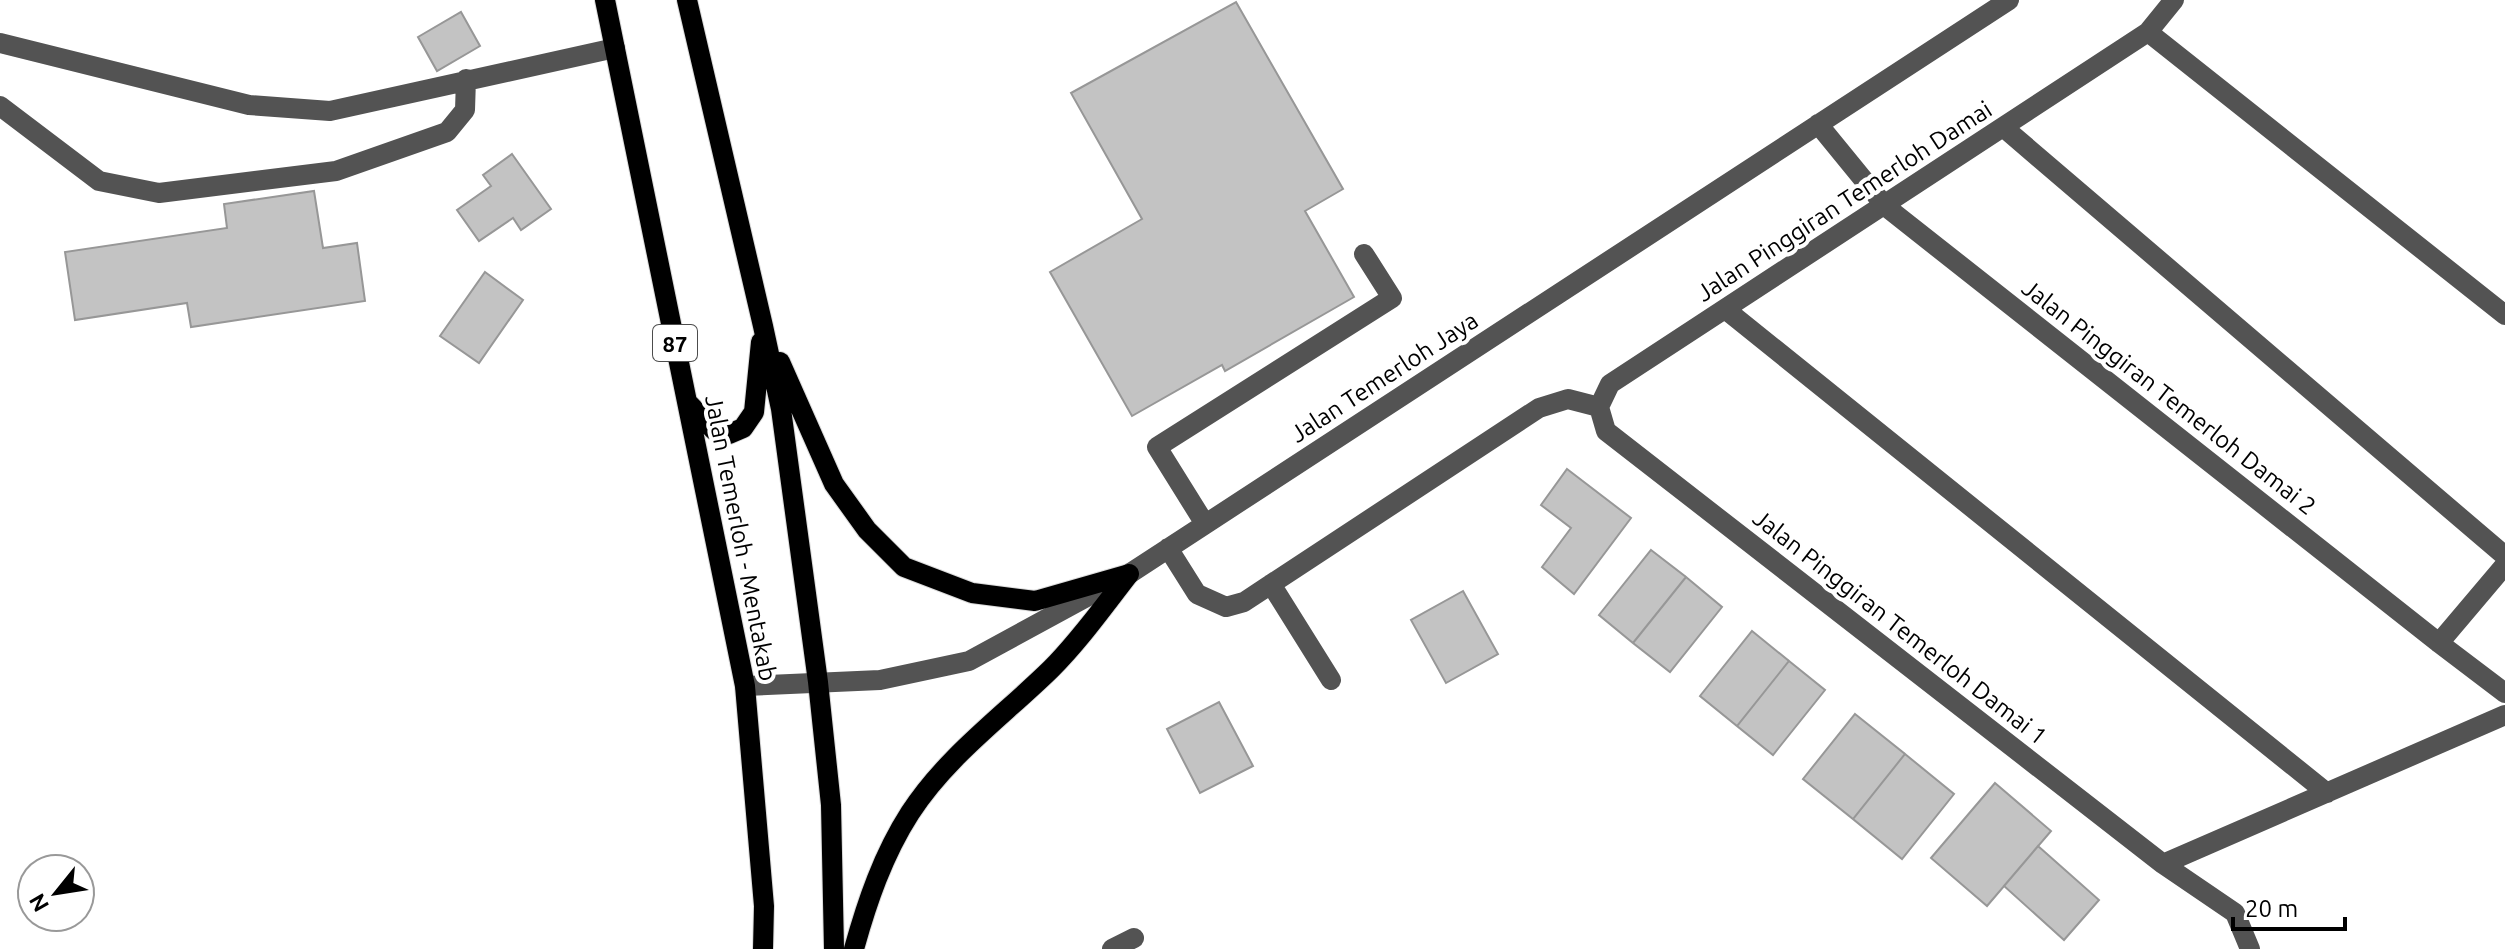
<svg xmlns="http://www.w3.org/2000/svg" width="2505" height="949" font-family="Ubuntu,sans-serif">
	<style>
		.building { fill: #c3c3c3; stroke: #979797; stroke-width: 2 }
		.lines { fill: none; stroke-linecap: round; stroke-linejoin: round }
		.major-casing { stroke: #dbdbdb; stroke-width: 22 }
		.minor { stroke: #535353; stroke-width: 20 }
		.major { stroke: #000; stroke-width: 20 }
		.labels { text-anchor: middle; dominant-baseline: central; stroke-width: 8; stroke-linejoin: round; paint-order: stroke }
		.shield { fill: #fff; stroke: #4c4c4c; stroke-width: 2 }
		.shield-label { font-size: 22px; font-weight: bold; fill: #000 }
		.street-label { font-size: 24px; fill: #000; stroke: #fff }
	</style>
	<rect width="100%" height="100%" fill="#fff"/>
	<path class="building" d="M 1236,2 L 1343,189 L 1305,211 L 1354,297 L 1225,371 L 1222,365 L 1132,416 L 1050,272 L 1142,219 L 1071,93 Z
		M 461,12 L 480,46 L 437,71 L 418,37 Z
		M 512,154 L 551,209 L 521,230 L 513,218 L 479,241 L 457,210 L 491,186 L 483,175 Z
		M 314,191 L 323,248 L 357,243 L 365,301 L 191,327 L 187,303 L 75,320 L 65,252 L 227,228 L 224,204 Z
		M 485,272 L 523,300 L 479,363 L 440,336 Z
		M 1567,469 L 1631,518 L 1574,594 L 1542,567 L 1571,528 L 1541,505 Z
		M 1651,550 L 1686,577 L 1633,643 L 1599,615 Z
		M 1686,577 L 1722,607 L 1670,672 L 1633,643 Z
		M 1463,591 L 1498,654 L 1446,683 L 1411,620 Z
		M 1752,631 L 1789,661 L 1737,726 L 1700,696 Z
		M 1789,661 L 1825,690 L 1773,755 L 1737,726 Z
		M 1219,702 L 1253,766 L 1200,793 L 1167,729 Z
		M 1855,714 L 1905,754 L 1853,819 L 1803,779 Z
		M 1905,754 L 1954,794 L 1902,859 L 1853,819 Z
		M 1995,783 L 2051,831 L 1987,906 L 1931,858 Z
		M 2038,846 L 2099,900 L 2064,940 L 2004,886 Z"/>
	<g class="lines">
		<defs>
			<path id="major" d="M 605,0 L 745,686 L 764,906 L 763,949
				M 687,0 L 763,326 L 781,409 L 818,682 L 831,805 L 834,949
				M 780,362 L 834,484 L 867,530 L 904,567 L 972,593 L 1035,601 L 1129,574
				M 687,402 L 714,430 L 729,434 L 743,428 L 754,412 L 761,342
				M 854,949 C 867,902 883,855 910,813 C 947,756 1003,716 1051,669 C 1080,640 1104,606 1129,574"/>
		</defs>
		<use href="#major" class="major-casing"/>
		<path class="minor" d="M 2174,0 L 2148,32 L 1610,384 L 1599,407 L 1606,431 L 2163,864 L 2235,913 L 2250,949
			M 2148,32 L 2505,315
			M 0,43 L 249,105 L 330,111 L 615,48
			M 0,106 L 99,181 L 159,193 L 336,171 L 447,132 L 465,110 L 466,79
			M 1818,124 L 1885,206 L 2439,643 L 2505,693
			M 2003,127 L 2505,556
			M 1725,309 L 2327,793
			M 1205,524 L 1157,447 L 1392,298 L 1364,254
			M 1168,548 L 1197,594 L 1226,607 L 1244,602 L 1539,408 L 1568,399 L 1599,407
			M 1271,584 L 1331,680
			M 2439,643 L 2505,565
			M 745,686 L 880,680 L 969,661 L 1129,574 L 2009,0
			M 2163,864 L 2505,715
			M 1112,949 L 1134,938"/>
		<use href="#major" class="major"/>
	</g>
	<g class="labels">
		<rect class="shield" x="653" y="325" width="44" height="36" rx="6"/>
		<g class="shield-label">
			<text x="675" y="343">87</text>
		</g>
		<g class="street-label">
			<text transform="translate(1844 201) rotate(-33)">Jalan Pinggiran Temerloh Damai</text>
			<text transform="translate(1384 377) rotate(-33)">Jalan Temerloh Jaya</text>
			<text transform="translate(2169 397) rotate(38)">Jalan Pinggiran Temerloh Damai 2</text>
			<text transform="translate(741 538) rotate(79)">Jalan Temerloh - Mentakab</text>
			<text transform="translate(1900 627) rotate(38)">Jalan Pinggiran Temerloh Damai 1</text>
		</g>
	</g>
	<g transform="translate(56 893) rotate(240)"><circle r="38" fill="#ffffff" stroke="#999999" stroke-width="2"/>
	<path d="M0-6L14 30L0 20L-14 30Z" fill="#000000"/>
	<text y="-12" font-size="22" font-weight="bold" text-anchor="middle" fill="#000000">N</text>
	</g>
	<path d="M2233 917v12h112v-12" fill="none" stroke="#000000" stroke-width="4"/>
	<text x="2245" y="917" font-size="24" fill="#000000" stroke="#ffffff" stroke-width="6" paint-order="stroke">20 m</text>
</svg>
